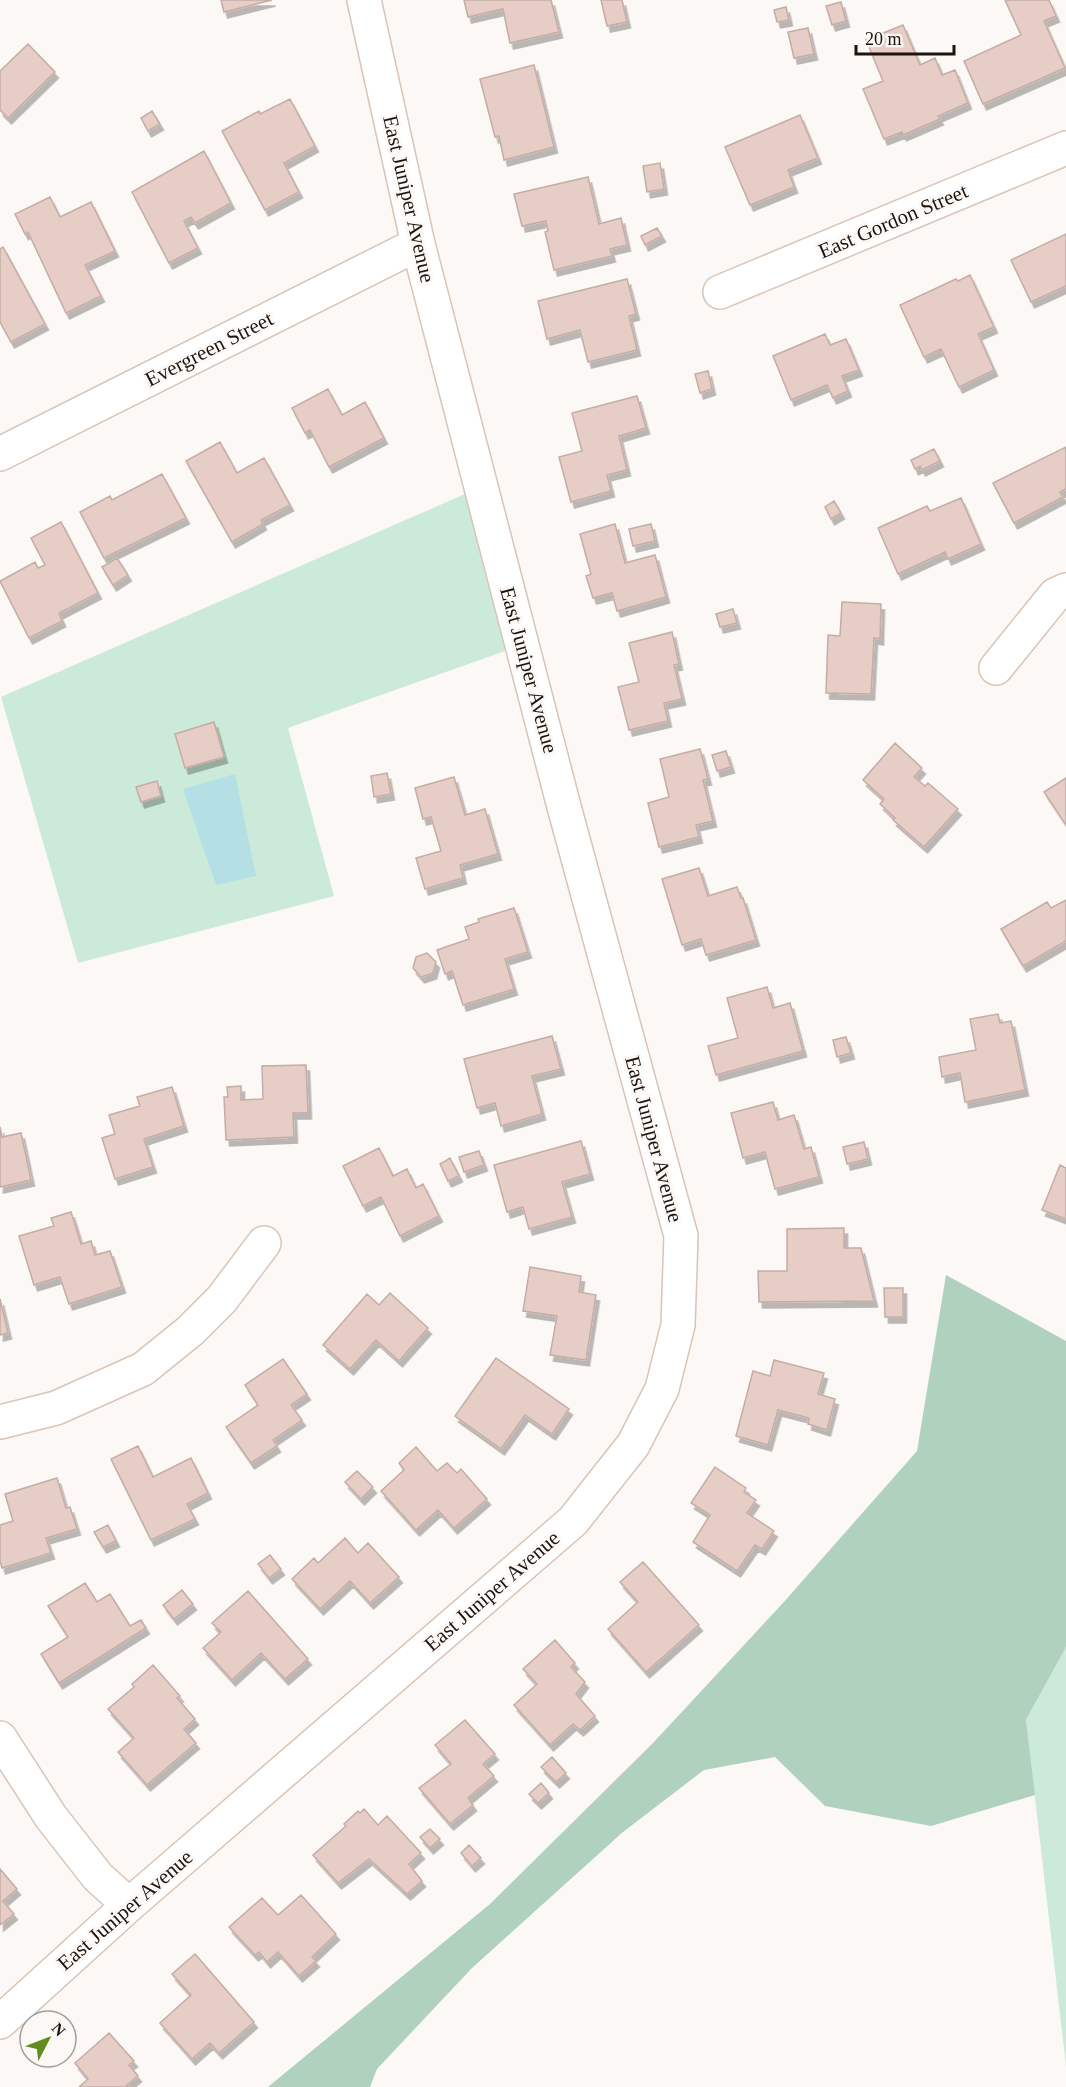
<svg xmlns="http://www.w3.org/2000/svg" width="1066" height="2087" font-family="Georgia,serif">
	<style>
		.green { fill: #ccead9 }
		.forest { fill: #afd1be }
		.water { fill: #b4dfe4 }
		.building { fill: #e6cdc5; stroke: #c5aca5; stroke-width: 1.5; filter: url(#shadow) }
		.lines { fill: none; stroke-linecap: round; stroke-linejoin: round }
		.minor-casing { stroke: #d9c4b6; stroke-width: 36 }
		.minor { stroke: #fff; stroke-width: 33 }
		.labels { text-anchor: middle; dominant-baseline: central; stroke-width: 6; stroke-linejoin: round; paint-order: stroke }
		.street-label { font-size: 21px; fill: #1b140f; stroke: #fcf8f5 }
	</style>
	<defs>
		<filter id="shadow"><feDropShadow dx="3.5" dy="6" stdDeviation="0" flood-color="#0004"/></filter>
	</defs>
	<rect width="100%" height="100%" fill="#fcf8f5"/>
	<path class="green" d="M 481,487 L 522,645 L 288,728 L 334,896 L 78,963 L 1,697 Z
		M 1066,1647 L 1066,2066 L 1026,1720 Z"/>
	<path class="forest" d="M 946,1275 L 1066,1341 L 1066,1647 L 1026,1720 L 1035,1795 L 931,1826 L 825,1806 L 775,1757 L 704,1770 L 623,1832 L 472,1968 L 377,2069 L 370,2087 L 268,2087 L 490,1904 L 653,1743 L 783,1603 L 917,1451 Z"/>
	<path class="water" d="M 235,774 L 256,876 L 216,885 L 183,789 Z"/>
	<path class="building" d="M 221,0 L 272,0 L 224,12 Z
		M 464,0 L 551,0 L 559,32 L 510,43 L 503,9 L 468,17 Z
		M 601,0 L 622,0 L 627,22 L 607,26 Z
		M 1005,0 L 1049,0 L 1056,16 L 1044,21 L 1065,68 L 983,104 L 964,61 L 1021,35 Z
		M 841,2 L 846,21 L 832,25 L 826,6 Z
		M 786,7 L 789,20 L 777,22 L 774,10 Z
		M 903,25 L 920,65 L 935,58 L 942,75 L 955,70 L 968,103 L 938,116 L 940,119 L 903,135 L 902,132 L 884,139 L 863,89 L 883,81 L 866,40 Z
		M 808,28 L 814,54 L 794,58 L 788,32 Z
		M 28,44 L 55,72 L 8,118 L 0,110 L 0,71 Z
		M 534,65 L 554,147 L 504,160 L 499,136 L 495,137 L 480,79 Z
		M 290,99 L 315,146 L 284,163 L 299,192 L 265,210 L 222,131 L 259,111 L 260,114 Z
		M 152,111 L 160,124 L 148,131 L 141,118 Z
		M 800,115 L 818,158 L 788,170 L 794,187 L 750,205 L 725,147 Z
		M 204,151 L 231,203 L 195,223 L 191,217 L 184,221 L 198,248 L 169,263 L 132,192 Z
		M 660,163 L 664,189 L 647,192 L 643,166 Z
		M 588,177 L 599,224 L 621,218 L 627,245 L 610,249 L 612,256 L 554,270 L 545,232 L 548,231 L 546,221 L 522,226 L 514,194 Z
		M 50,197 L 60,217 L 91,202 L 115,251 L 85,265 L 101,296 L 66,313 L 28,232 L 25,234 L 15,214 Z
		M 657,228 L 662,236 L 645,245 L 641,236 Z
		M 1066,234 L 1066,286 L 1031,302 L 1011,260 Z
		M 3,247 L 45,324 L 11,342 L 0,322 L 0,249 Z
		M 970,275 L 994,327 L 978,334 L 994,370 L 959,387 L 941,349 L 924,357 L 900,305 L 956,279 L 958,281 Z
		M 627,279 L 636,314 L 629,316 L 637,350 L 588,362 L 580,330 L 547,339 L 538,301 Z
		M 825,334 L 830,345 L 846,339 L 859,370 L 842,376 L 848,391 L 833,398 L 827,385 L 791,400 L 773,356 Z
		M 708,371 L 712,389 L 700,393 L 695,374 Z
		M 328,389 L 342,415 L 365,402 L 384,438 L 329,467 L 310,430 L 305,433 L 292,408 Z
		M 637,396 L 646,428 L 619,436 L 627,470 L 607,475 L 611,491 L 571,502 L 559,457 L 582,451 L 572,413 Z
		M 220,442 L 237,473 L 264,458 L 290,505 L 261,520 L 263,524 L 232,542 L 186,461 Z
		M 1066,447 L 1066,489 L 1060,492 L 1063,497 L 1014,523 L 993,483 Z
		M 934,449 L 940,461 L 922,470 L 920,466 L 915,469 L 911,460 Z
		M 162,474 L 186,518 L 104,558 L 80,512 L 110,496 L 112,500 Z
		M 961,498 L 981,544 L 948,559 L 945,552 L 898,574 L 878,528 L 927,506 L 930,511 Z
		M 834,501 L 841,513 L 831,519 L 825,507 Z
		M 61,522 L 98,593 L 59,613 L 62,621 L 29,638 L 0,581 L 35,562 L 38,568 L 45,565 L 31,538 Z
		M 615,524 L 625,563 L 655,555 L 666,597 L 617,611 L 612,593 L 593,598 L 586,576 L 591,574 L 580,534 Z
		M 651,524 L 655,541 L 633,546 L 629,529 Z
		M 117,558 L 128,575 L 113,585 L 102,567 Z
		M 842,602 L 881,604 L 880,639 L 874,638 L 871,694 L 826,693 L 828,635 L 840,636 Z
		M 733,609 L 737,623 L 720,627 L 716,614 Z
		M 672,632 L 679,664 L 674,665 L 682,699 L 664,703 L 668,721 L 629,730 L 618,687 L 639,682 L 629,643 Z
		M 214,722 L 224,757 L 185,768 L 175,734 Z
		M 895,743 L 922,768 L 914,777 L 925,786 L 928,783 L 958,809 L 924,847 L 893,820 L 895,818 L 880,804 L 884,799 L 863,780 Z
		M 700,749 L 708,779 L 703,780 L 713,821 L 696,825 L 699,837 L 659,847 L 648,803 L 669,797 L 660,759 Z
		M 726,751 L 731,767 L 717,771 L 712,755 Z
		M 387,773 L 391,794 L 374,797 L 371,776 Z
		M 454,777 L 465,815 L 485,809 L 498,854 L 460,865 L 463,878 L 425,889 L 416,858 L 441,851 L 431,817 L 423,819 L 415,788 Z
		M 1066,778 L 1066,825 L 1044,792 Z
		M 157,781 L 161,796 L 141,802 L 136,787 Z
		M 699,868 L 708,896 L 737,887 L 741,898 L 743,898 L 756,940 L 706,955 L 701,939 L 682,945 L 662,879 Z
		M 1066,900 L 1066,941 L 1023,966 L 1001,929 L 1047,902 L 1051,908 Z
		M 514,908 L 528,952 L 505,959 L 514,989 L 463,1005 L 452,971 L 445,974 L 437,950 L 469,939 L 465,927 L 479,922 L 478,919 Z
		M 427,953 L 436,962 L 433,973 L 421,977 L 413,968 L 416,957 Z
		M 767,987 L 773,1008 L 790,1003 L 803,1051 L 716,1075 L 708,1046 L 738,1038 L 727,998 Z
		M 998,1014 L 1000,1023 L 1011,1021 L 1025,1090 L 965,1102 L 960,1073 L 942,1077 L 939,1057 L 976,1050 L 970,1019 Z
		M 552,1036 L 561,1069 L 532,1076 L 542,1114 L 501,1126 L 495,1103 L 477,1108 L 464,1059 Z
		M 846,1037 L 851,1053 L 837,1057 L 833,1040 Z
		M 306,1065 L 308,1113 L 293,1113 L 294,1137 L 226,1140 L 224,1097 L 228,1097 L 227,1087 L 241,1086 L 241,1100 L 263,1099 L 262,1066 Z
		M 172,1087 L 184,1126 L 144,1139 L 153,1167 L 115,1179 L 102,1138 L 115,1134 L 109,1115 L 140,1106 L 137,1097 Z
		M 773,1102 L 778,1120 L 794,1115 L 804,1149 L 811,1147 L 819,1177 L 775,1189 L 765,1152 L 743,1158 L 731,1113 Z
		M 0,1127 L 2,1137 L 21,1133 L 31,1180 L 0,1187 Z
		M 581,1141 L 590,1174 L 562,1182 L 572,1217 L 529,1229 L 523,1207 L 507,1212 L 494,1165 Z
		M 864,1142 L 868,1159 L 847,1164 L 843,1147 Z
		M 379,1148 L 393,1176 L 407,1169 L 416,1188 L 423,1184 L 439,1216 L 400,1236 L 381,1197 L 363,1206 L 343,1166 Z
		M 479,1151 L 484,1165 L 464,1172 L 459,1157 Z
		M 450,1158 L 459,1176 L 448,1181 L 440,1164 Z
		M 1060,1165 L 1066,1168 L 1066,1219 L 1042,1210 Z
		M 71,1212 L 81,1244 L 91,1241 L 95,1255 L 110,1251 L 122,1287 L 69,1304 L 60,1277 L 34,1285 L 19,1236 L 54,1226 L 51,1218 Z
		M 844,1228 L 844,1248 L 861,1248 L 874,1301 L 759,1302 L 758,1271 L 787,1271 L 787,1229 Z
		M 530,1267 L 581,1276 L 579,1292 L 596,1295 L 586,1360 L 550,1355 L 557,1316 L 523,1311 Z
		M 884,1288 L 903,1288 L 903,1317 L 885,1317 Z
		M 390,1293 L 428,1328 L 399,1361 L 376,1340 L 350,1369 L 323,1345 L 367,1294 L 379,1305 Z
		M 0,1299 L 8,1333 L 0,1335 Z
		M 496,1358 L 569,1409 L 552,1434 L 525,1415 L 501,1449 L 455,1416 Z
		M 283,1359 L 307,1394 L 291,1405 L 302,1420 L 273,1440 L 277,1446 L 251,1463 L 226,1427 L 258,1405 L 245,1385 Z
		M 774,1360 L 824,1373 L 818,1394 L 835,1399 L 827,1430 L 808,1424 L 809,1418 L 778,1410 L 768,1445 L 736,1436 L 753,1371 L 770,1376 Z
		M 138,1446 L 153,1477 L 191,1458 L 208,1493 L 187,1504 L 195,1519 L 151,1540 L 111,1459 Z
		M 416,1447 L 437,1471 L 447,1463 L 457,1473 L 461,1469 L 487,1499 L 454,1528 L 438,1510 L 416,1530 L 381,1491 L 404,1470 L 399,1463 Z
		M 715,1467 L 746,1488 L 744,1492 L 756,1500 L 747,1513 L 774,1531 L 762,1549 L 755,1545 L 737,1571 L 693,1542 L 710,1515 L 691,1503 Z
		M 357,1471 L 373,1487 L 361,1499 L 345,1482 Z
		M 57,1478 L 66,1508 L 70,1507 L 77,1529 L 46,1538 L 51,1553 L 2,1568 L 0,1561 L 0,1525 L 13,1521 L 5,1494 Z
		M 108,1525 L 116,1541 L 103,1547 L 94,1532 Z
		M 345,1538 L 358,1553 L 368,1543 L 399,1577 L 370,1603 L 350,1581 L 320,1609 L 292,1579 L 314,1558 L 318,1563 Z
		M 270,1555 L 281,1569 L 269,1578 L 258,1564 Z
		M 643,1562 L 699,1625 L 646,1672 L 608,1629 L 638,1602 L 620,1582 Z
		M 85,1583 L 97,1602 L 110,1594 L 130,1626 L 141,1620 L 146,1628 L 59,1683 L 41,1654 L 68,1637 L 48,1606 Z
		M 182,1590 L 193,1604 L 174,1619 L 163,1605 Z
		M 248,1591 L 308,1659 L 285,1679 L 261,1653 L 232,1680 L 203,1648 L 221,1632 L 212,1623 Z
		M 555,1640 L 575,1663 L 571,1667 L 585,1682 L 576,1694 L 595,1716 L 580,1730 L 573,1724 L 550,1745 L 514,1705 L 537,1684 L 523,1669 Z
		M 153,1665 L 180,1696 L 177,1698 L 195,1719 L 184,1729 L 196,1743 L 147,1785 L 118,1752 L 134,1738 L 108,1709 L 134,1687 L 132,1684 Z
		M 465,1720 L 495,1754 L 483,1764 L 494,1776 L 468,1798 L 473,1805 L 450,1824 L 419,1788 L 451,1764 L 435,1745 Z
		M 552,1757 L 566,1773 L 556,1782 L 541,1767 Z
		M 541,1783 L 549,1793 L 538,1803 L 529,1794 Z
		M 364,1809 L 378,1825 L 387,1816 L 421,1853 L 409,1864 L 422,1881 L 407,1894 L 369,1859 L 338,1883 L 313,1855 L 346,1826 L 344,1824 L 358,1811 L 360,1813 Z
		M 430,1829 L 440,1839 L 430,1848 L 420,1837 Z
		M 469,1845 L 481,1858 L 472,1866 L 461,1853 Z
		M 0,1869 L 17,1889 L 3,1901 L 14,1914 L 0,1925 Z
		M 301,1895 L 336,1934 L 312,1957 L 316,1961 L 299,1976 L 278,1952 L 267,1962 L 259,1952 L 255,1955 L 229,1927 L 262,1898 L 278,1915 Z
		M 195,1954 L 254,2022 L 219,2053 L 210,2043 L 192,2059 L 160,2023 L 191,1995 L 172,1974 Z
		M 109,2033 L 134,2061 L 129,2065 L 138,2076 L 127,2085 L 129,2087 L 79,2087 L 88,2079 L 75,2063 Z"/>
	<g class="lines">
		<defs>
			<path id="minor" d="M 720,292 L 1066,148
				M 0,454 L 418,244
				M 996,668 L 1055,595 L 1066,590
				M 0,1422 L 56,1408 L 143,1369 L 190,1331 L 222,1299 L 264,1243
				M 0,1738 L 51,1817 L 98,1877 L 129,1905
				M 0,2022 L 129,1905 L 573,1521 L 633,1445 L 662,1389 L 678,1325 L 681,1236 L 563,803 L 418,244 L 364,0"/>
		</defs>
		<use href="#minor" class="minor-casing"/>
		<use href="#minor" class="minor"/>
	</g>
	<g class="labels">
		<g class="street-label">
			<text transform="translate(409 199) rotate(77)">East Juniper Avenue</text>
			<text transform="translate(893 221) rotate(-23)">East Gordon Street</text>
			<text transform="translate(209 349) rotate(-27)">Evergreen Street</text>
			<text transform="translate(529 670) rotate(75)">East Juniper Avenue</text>
			<text transform="translate(654 1139) rotate(75)">East Juniper Avenue</text>
			<text transform="translate(492 1591) rotate(-41)">East Juniper Avenue</text>
			<text transform="translate(125 1910) rotate(-41)">East Juniper Avenue</text>
		</g>
	</g>
	<g transform="translate(48 2039) rotate(48)"><circle r="28" fill="#fcf8f5" stroke="#a29d99" stroke-width="1.5"/>
	<path d="M0-4.5L10 22L0 15L-10 22Z" fill="#628d1e"/>
	<text y="-9" font-size="16" font-weight="bold" text-anchor="middle" fill="#1b140f">N</text>
	</g>
	<path d="M856 45v9h98v-9" fill="none" stroke="#1b140f" stroke-width="3"/>
	<text x="865" y="45" font-size="18" fill="#1b140f" stroke="#fcf8f5" stroke-width="4.5" paint-order="stroke">20 m</text>
</svg>
